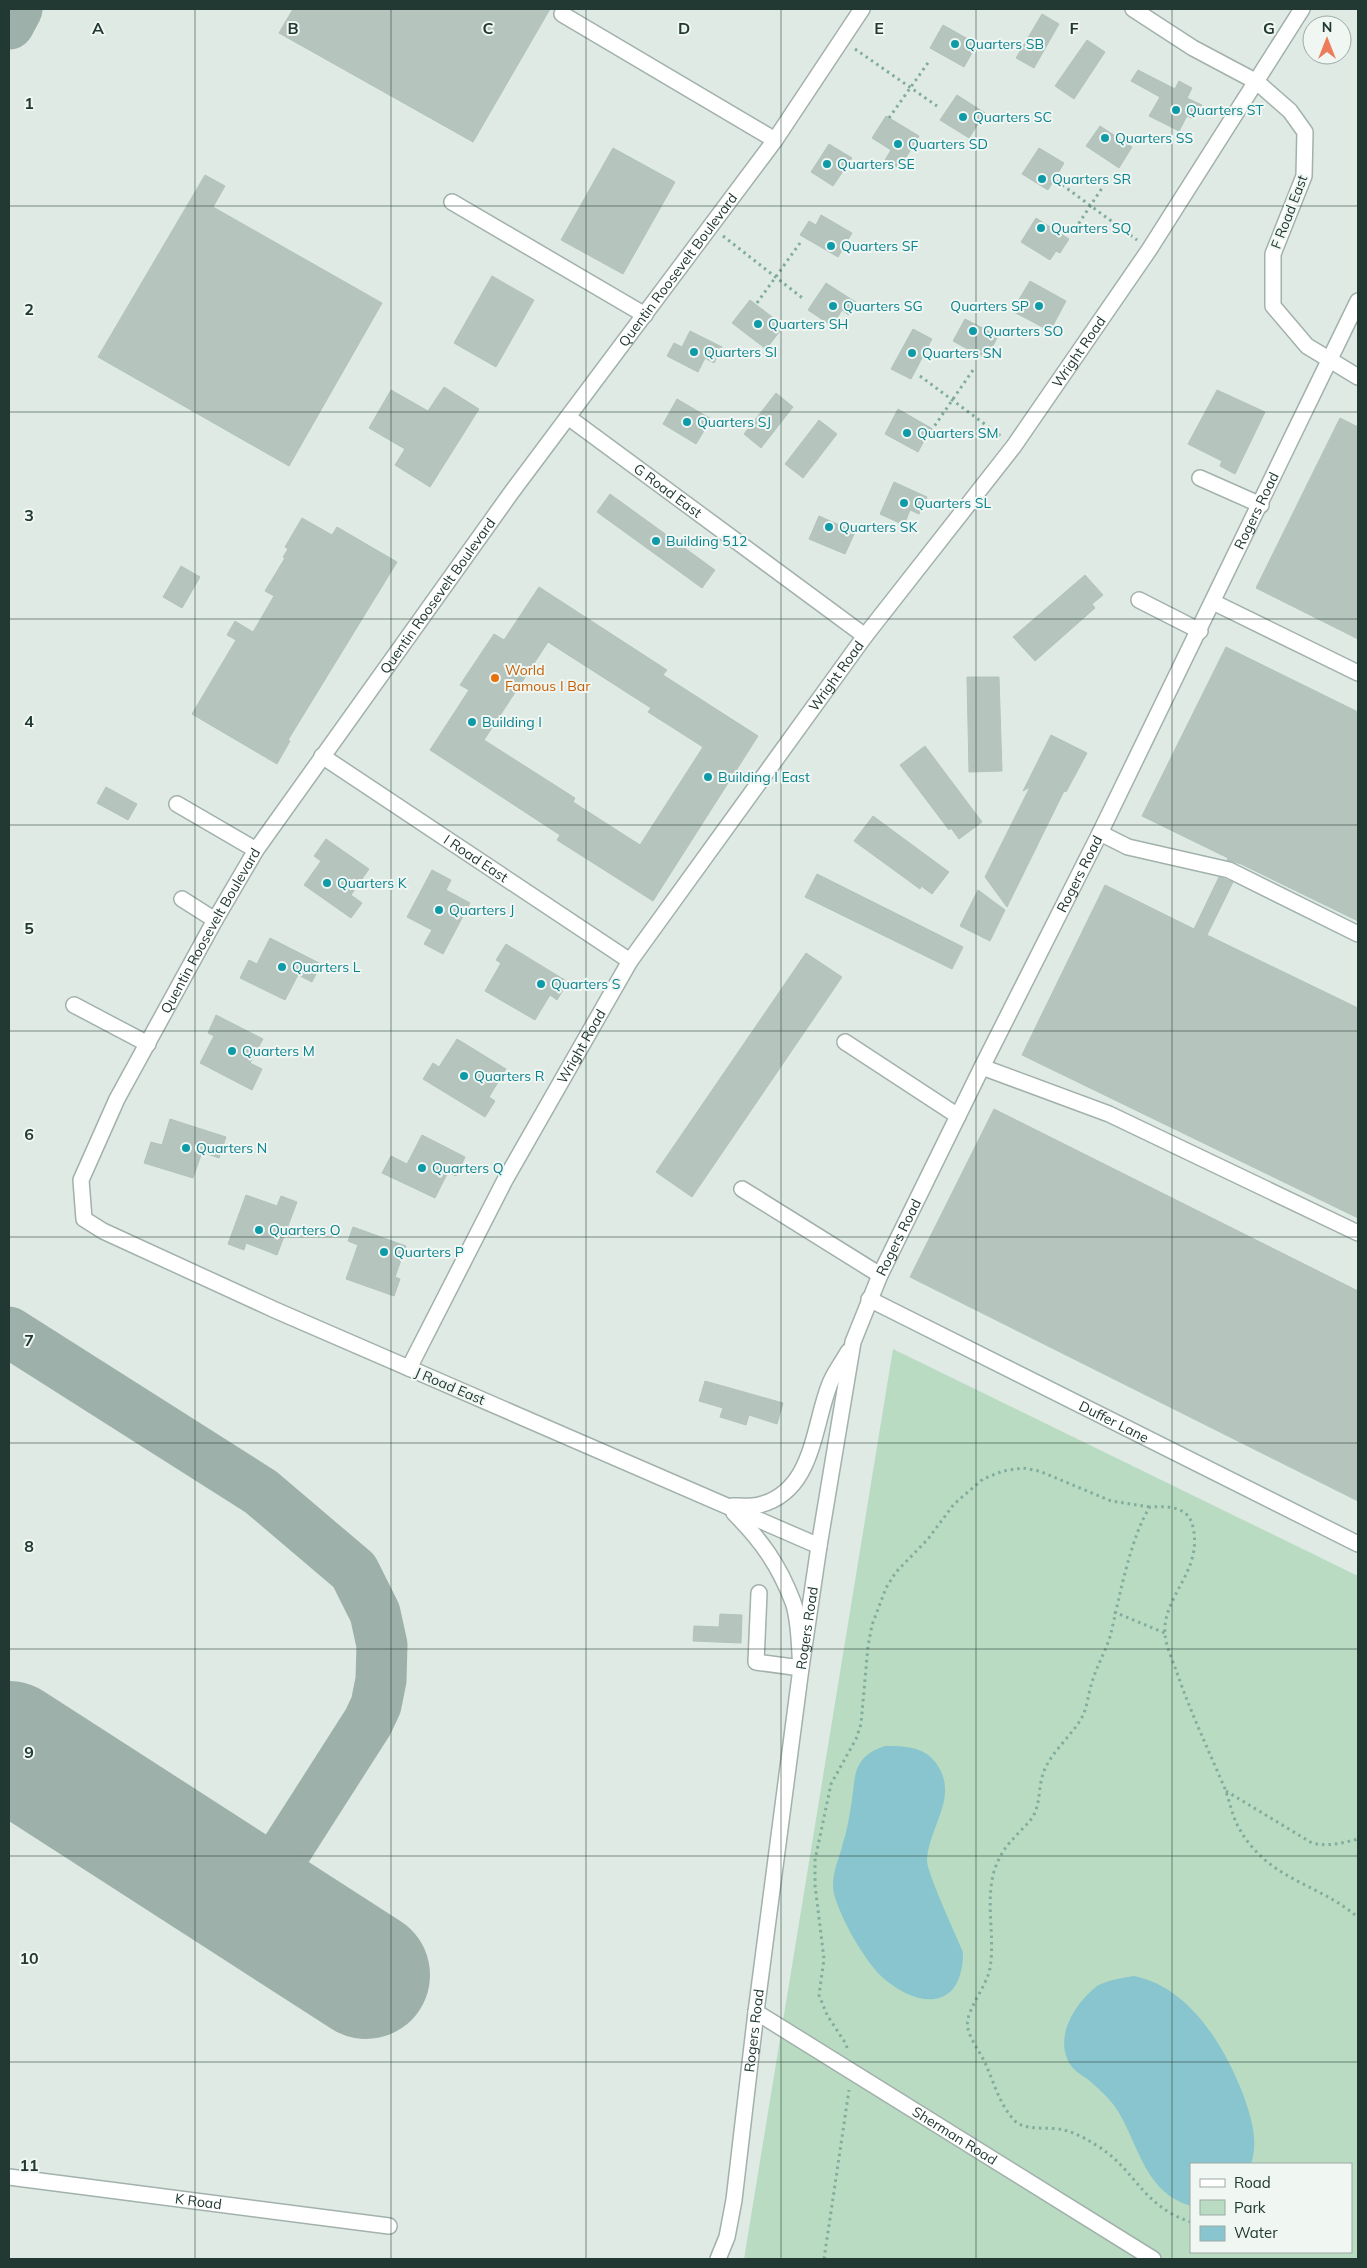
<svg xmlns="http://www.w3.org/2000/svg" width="1367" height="2268" font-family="Mulish,sans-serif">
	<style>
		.green { fill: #b9dbc1; fill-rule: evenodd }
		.water { fill: #89c5ce }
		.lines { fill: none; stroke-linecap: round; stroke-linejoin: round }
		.taxiway { stroke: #9db0aa; stroke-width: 51 }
		.runway { stroke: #9db0aa; stroke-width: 128 }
		.building { fill: #b5c5be; stroke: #b2c3bc; fill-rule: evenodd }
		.minor-casing { stroke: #a2b1ac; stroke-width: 18 }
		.path { stroke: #81ad9e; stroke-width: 3; stroke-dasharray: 2.5 4; stroke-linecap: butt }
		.minor { stroke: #fff; stroke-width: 15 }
		.grid { fill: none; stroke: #213932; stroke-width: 1; stroke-opacity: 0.55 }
		.culture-dot { fill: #0f9aa8; stroke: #f0f7f3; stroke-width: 2 }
		.food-dot { fill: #e8710a; stroke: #f0f7f3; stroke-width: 2 }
		.labels { text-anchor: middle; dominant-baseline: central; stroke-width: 4; stroke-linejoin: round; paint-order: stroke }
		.culture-label { font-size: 14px; fill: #0d838f; stroke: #f0f7f3; text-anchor: start }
		.street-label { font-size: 14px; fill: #213932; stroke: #f0f7f3 }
		.food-label { font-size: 14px; fill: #c56008; stroke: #f0f7f3; text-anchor: start }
		.grid-label { font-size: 16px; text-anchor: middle; font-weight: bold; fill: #213932; stroke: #f0f7f3; stroke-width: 4; stroke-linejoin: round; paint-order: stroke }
	</style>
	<rect width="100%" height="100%" fill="#dfeae5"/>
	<path class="green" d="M 893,1349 L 1358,1576 L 1358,2259 L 744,2259 ZM 1191,2164 L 1351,2164 L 1351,2252 L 1191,2252 Z"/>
	<path class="water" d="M 885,1746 C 903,1746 924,1746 936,1763 C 960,1796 929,1826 927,1860 C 926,1871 957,1937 963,1952 C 963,2012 917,2009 881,1976 C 863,1958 841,1919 834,1894 C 830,1876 839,1860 843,1843 C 847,1831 849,1818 851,1806 C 856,1777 851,1757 885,1746 Z
		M 1134,1976 C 1189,1987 1224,2045 1243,2094 C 1251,2117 1259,2140 1251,2164 L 1191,2164 L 1191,2206 C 1146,2193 1140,2149 1119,2113 C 1113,2102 1101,2091 1091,2082 C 1086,2077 1078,2074 1073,2068 C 1051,2041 1074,2004 1097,1986 C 1107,1980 1123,1978 1134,1976 Z"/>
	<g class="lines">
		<path class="taxiway" d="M 9,24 L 17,9
			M 9,1332 L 261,1492 L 354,1571 L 375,1613 L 382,1645 L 381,1680 L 376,1705 L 368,1722 L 253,1902"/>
		<path class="runway" d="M 9,1745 L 366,1975"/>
	</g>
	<path class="building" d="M 293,9 L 550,9 L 473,142 L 279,33 Z
		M 1042,14 L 1059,24 L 1034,68 L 1016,58 Z
		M 943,25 L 977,44 L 964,67 L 930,48 Z
		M 1087,40 L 1105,52 L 1074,99 L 1055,86 Z
		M 1138,70 L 1175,89 L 1179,81 L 1192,88 L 1187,98 L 1202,105 L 1194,119 L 1187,116 L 1179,131 L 1149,116 L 1160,97 L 1131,81 Z
		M 957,95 L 985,113 L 969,138 L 940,120 Z
		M 886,116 L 919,136 L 899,169 L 885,160 L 891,150 L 872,138 Z
		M 1100,126 L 1132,147 L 1119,168 L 1086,146 Z
		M 829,144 L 852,158 L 833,186 L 811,172 Z
		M 613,148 L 675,182 L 623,274 L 561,240 Z
		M 1039,148 L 1064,163 L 1048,190 L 1022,174 Z
		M 205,175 L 225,186 L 213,207 L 382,303 L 289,466 L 98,357 Z
		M 821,215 L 852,233 L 838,257 L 800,235 L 809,221 L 816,225 Z
		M 1036,218 L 1069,239 L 1060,253 L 1056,251 L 1050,260 L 1021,242 Z
		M 492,276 L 534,300 L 496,367 L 454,343 Z
		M 1030,281 L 1066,301 L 1050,331 L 1012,311 Z
		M 826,283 L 857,303 L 849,315 L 842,310 L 832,326 L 808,310 Z
		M 750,300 L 784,326 L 766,349 L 732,323 Z
		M 965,319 L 998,336 L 986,359 L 953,341 Z
		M 913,329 L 932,339 L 911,379 L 891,369 Z
		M 690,331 L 722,347 L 714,363 L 705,358 L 698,372 L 667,356 L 674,343 L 682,347 Z
		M 444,387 L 479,409 L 430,487 L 395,465 L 405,449 L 369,428 L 391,390 L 428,411 Z
		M 1217,390 L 1265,412 L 1235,474 L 1220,466 L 1222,461 L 1188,444 Z
		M 776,393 L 793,407 L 761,448 L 744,434 Z
		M 677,399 L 711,419 L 696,444 L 663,424 Z
		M 898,409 L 931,428 L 918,452 L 885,434 Z
		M 1340,418 L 1358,427 L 1358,639 L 1256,588 Z
		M 819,420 L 837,434 L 803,478 L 785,464 Z
		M 894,482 L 927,497 L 919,514 L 910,510 L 904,525 L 880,514 Z
		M 610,494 L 715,570 L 702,588 L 597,512 Z
		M 819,516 L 855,532 L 845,554 L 809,539 Z
		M 302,518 L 332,535 L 337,527 L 397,562 L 288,740 L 290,741 L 277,764 L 192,714 L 236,640 L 227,635 L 235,621 L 253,632 L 274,596 L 265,591 L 285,558 L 283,557 L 288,549 L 285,547 Z
		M 181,566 L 200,577 L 182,608 L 163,597 Z
		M 1085,575 L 1103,595 L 1092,604 L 1095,608 L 1035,661 L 1013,637 Z
		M 539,587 L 667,670 L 663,675 L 758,736 L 653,901 L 557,840 L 560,835 L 430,750 L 469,690 L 460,685 L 494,634 L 504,640 ZM 548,642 L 651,708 L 648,712 L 703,747 L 640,845 L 573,802 L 575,798 L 484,740 Z
		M 1226,647 L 1358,712 L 1358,921 L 1241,864 L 1227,860 L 1228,858 L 1142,816 Z
		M 967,677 L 999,677 L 1002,771 L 969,772 Z
		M 1051,735 L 1087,753 L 1066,792 L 1064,791 L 1007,907 L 985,877 L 1030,787 L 1023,791 Z
		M 925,746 L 982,822 L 959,839 L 951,828 L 949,830 L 900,765 Z
		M 106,787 L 137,804 L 128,820 L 97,803 Z
		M 873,816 L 949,872 L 932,894 L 921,886 L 920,889 L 854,841 Z
		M 326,839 L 369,869 L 351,895 L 362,903 L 351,918 L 304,885 L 321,861 L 314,856 Z
		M 432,870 L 451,880 L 446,890 L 470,903 L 443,954 L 424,944 L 432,930 L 407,917 Z
		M 817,874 L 963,947 L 952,969 L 805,897 Z
		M 1219,877 L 1233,882 L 1207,935 L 1358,1008 L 1358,1218 L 1022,1055 L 1105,885 L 1194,929 Z
		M 978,890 L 1005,910 L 990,941 L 960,926 Z
		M 270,938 L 321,964 L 312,982 L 298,975 L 285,1000 L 240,978 L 249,960 L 257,964 Z
		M 506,944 L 568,982 L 557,1000 L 550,995 L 535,1020 L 485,991 L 501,963 L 496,960 Z
		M 806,953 L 842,977 L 692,1197 L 656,1172 Z
		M 216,1015 L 263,1039 L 250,1063 L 262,1069 L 252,1090 L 200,1063 L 214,1036 L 208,1033 Z
		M 457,1039 L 506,1069 L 489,1097 L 495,1101 L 485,1117 L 423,1079 L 433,1063 L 439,1067 Z
		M 994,1109 L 1358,1291 L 1358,1501 L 910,1277 Z
		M 170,1119 L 226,1137 L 219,1158 L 202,1152 L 193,1178 L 144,1163 L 151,1142 L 162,1145 Z
		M 422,1135 L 465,1157 L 456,1176 L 448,1172 L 435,1198 L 382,1173 L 391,1156 L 407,1164 Z
		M 246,1195 L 277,1206 L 281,1196 L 297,1202 L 277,1255 L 246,1243 L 244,1250 L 228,1244 Z
		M 353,1227 L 406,1246 L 395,1277 L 400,1279 L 394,1296 L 346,1279 L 358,1245 L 348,1241 Z
		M 705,1381 L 783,1403 L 777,1424 L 749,1415 L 746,1425 L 720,1417 L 723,1408 L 699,1401 Z
		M 720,1614 L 742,1615 L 741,1643 L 693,1641 L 694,1626 L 719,1627 Z"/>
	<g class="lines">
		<defs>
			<g id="minor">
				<path d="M 1133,9 L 1193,48 L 1257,82 L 1290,111 L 1305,132 L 1304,176 L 1273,254 L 1273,306 L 1307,346 L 1358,377"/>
				<path d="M 562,14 L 775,140"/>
				<path d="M 452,202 L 645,315"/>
				<path id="s1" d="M 568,417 L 865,636"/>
				<path d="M 1200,478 L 1261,505"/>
				<path d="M 1139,600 L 1200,631"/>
				<path d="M 1213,602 L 1358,673"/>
				<path id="s2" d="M 322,756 L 630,961"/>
				<path d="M 177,804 L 256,850"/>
				<path d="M 1100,833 L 1128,847 L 1229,870 L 1358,934"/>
				<path d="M 182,899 L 215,920"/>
				<path d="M 74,1005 L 148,1044"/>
				<path d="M 845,1042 L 958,1116"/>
				<path d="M 982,1067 L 1109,1114 L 1358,1233"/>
				<path d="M 742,1189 L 880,1275"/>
				<path id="s3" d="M 869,1299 L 1358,1544"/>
				<path id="s4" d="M 409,1368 L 505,1180 L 630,961 L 865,636 L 1014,446 L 1149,250 L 1302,9"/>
				<path d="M 732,1506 C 740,1506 750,1507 759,1505 C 813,1492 813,1428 829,1386 C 833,1374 842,1363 848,1352"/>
				<path d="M 734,1513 C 761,1540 779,1565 793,1602 C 800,1622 799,1647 801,1668 L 756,1662 L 759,1593"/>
				<path id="s5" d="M 819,1546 L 275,1310 L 103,1231 L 84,1219 L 81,1180 L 117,1099 L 215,920 L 256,850 L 511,493 L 775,140 L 862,9"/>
				<path id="s6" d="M 756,2012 L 1153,2259"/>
				<path id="s7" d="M 9,2177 L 389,2226"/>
				<path id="s8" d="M 718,2259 L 727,2237 L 734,2200 L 756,2012 L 801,1668 L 819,1546 L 853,1342 L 880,1275 L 982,1067 L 1100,833 L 1358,301"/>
			</g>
		</defs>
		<use href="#minor" class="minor-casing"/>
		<path class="path" d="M 855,49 L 937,106
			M 889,118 L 930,60
			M 1057,181 L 1137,240
			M 1075,229 L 1110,176
			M 723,236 L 805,300
			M 757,303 L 800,243
			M 920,376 L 1002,437
			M 931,431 L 973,370
			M 1114,1612 L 1165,1633
			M 1226,1791 L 1312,1843 C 1328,1847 1343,1843 1358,1839
			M 847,2048 L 846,2044 L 827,2015 L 819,1995 L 824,1959 L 815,1885 L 815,1860 L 831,1784 L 856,1739 L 861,1724 L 868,1646 L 872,1625 L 886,1588 L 896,1572 L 928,1539 L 954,1504 L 983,1479 L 1003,1471 L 1023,1468 L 1039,1471 L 1111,1501 L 1150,1507
			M 1191,2222 C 1141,2206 1136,2169 1096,2145 C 1086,2139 1076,2133 1064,2130 C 1049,2126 1025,2132 1014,2120 C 1000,2105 994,2083 986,2065 C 981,2053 971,2041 968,2029 C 963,2013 987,1987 990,1968 C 996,1933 982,1892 999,1859 C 1007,1842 1021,1832 1032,1818 C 1041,1805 1038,1785 1044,1771 C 1053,1749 1076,1732 1084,1713 C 1088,1702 1089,1690 1093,1679 C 1098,1663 1107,1649 1111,1633 C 1119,1599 1131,1535 1150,1507 C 1167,1506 1189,1506 1193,1527 C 1203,1572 1162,1596 1165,1634 C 1166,1646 1172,1659 1176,1670 C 1190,1711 1208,1749 1225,1789 C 1230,1802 1232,1816 1239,1828 C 1245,1840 1255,1851 1265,1860 C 1292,1883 1328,1892 1355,1915
			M 824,2259 L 849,2090"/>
		<use href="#minor" class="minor"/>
	</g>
	<path class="grid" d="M 195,9 L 195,2259M 391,9 L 391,2259M 586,9 L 586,2259M 781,9 L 781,2259M 976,9 L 976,2259M 1172,9 L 1172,2259M 9,206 L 1358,206M 9,412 L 1358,412M 9,619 L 1358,619M 9,825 L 1358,825M 9,1031 L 1358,1031M 9,1237 L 1358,1237M 9,1443 L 1358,1443M 9,1649 L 1358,1649M 9,1856 L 1358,1856M 9,2062 L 1358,2062"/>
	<g class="culture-dot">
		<circle cx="955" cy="44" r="5"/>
		<circle cx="1176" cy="110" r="5"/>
		<circle cx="963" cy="117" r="5"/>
		<circle cx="1105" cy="138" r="5"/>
		<circle cx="898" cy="144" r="5"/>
		<circle cx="827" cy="164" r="5"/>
		<circle cx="1042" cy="179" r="5"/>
		<circle cx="1041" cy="228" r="5"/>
		<circle cx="831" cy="246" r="5"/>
		<circle cx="833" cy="306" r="5"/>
		<circle cx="1039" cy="306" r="5"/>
		<circle cx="758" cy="324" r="5"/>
		<circle cx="973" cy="331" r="5"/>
		<circle cx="694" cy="352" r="5"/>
		<circle cx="912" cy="353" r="5"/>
		<circle cx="687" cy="422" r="5"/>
		<circle cx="907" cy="433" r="5"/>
		<circle cx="904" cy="503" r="5"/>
		<circle cx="829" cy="527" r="5"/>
		<circle cx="656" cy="541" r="5"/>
		<circle cx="472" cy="722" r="5"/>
		<circle cx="708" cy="777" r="5"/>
		<circle cx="327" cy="883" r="5"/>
		<circle cx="439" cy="910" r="5"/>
		<circle cx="282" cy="967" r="5"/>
		<circle cx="541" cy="984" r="5"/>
		<circle cx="232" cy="1051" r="5"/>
		<circle cx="464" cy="1076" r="5"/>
		<circle cx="186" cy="1148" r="5"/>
		<circle cx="422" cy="1168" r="5"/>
		<circle cx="259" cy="1230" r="5"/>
		<circle cx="384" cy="1252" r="5"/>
	</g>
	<circle class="food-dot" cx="495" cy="678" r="5"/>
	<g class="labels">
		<g class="culture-label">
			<text x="965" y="44">Quarters SB</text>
			<text x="1186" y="110">Quarters ST</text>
			<text x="973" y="117">Quarters SC</text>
			<text x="1115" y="138">Quarters SS</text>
			<text x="908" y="144">Quarters SD</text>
			<text x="837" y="164">Quarters SE</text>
			<text x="1052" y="179">Quarters SR</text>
			<text x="1051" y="228">Quarters SQ</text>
			<text x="841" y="246">Quarters SF</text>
			<text x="843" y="306">Quarters SG</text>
			<text x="1029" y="306" text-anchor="end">Quarters SP</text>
			<text x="768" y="324">Quarters SH</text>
			<text x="983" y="331">Quarters SO</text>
			<text x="704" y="352">Quarters SI</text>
			<text x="922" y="353">Quarters SN</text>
			<text x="697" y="422">Quarters SJ</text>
			<text x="917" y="433">Quarters SM</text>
			<text x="914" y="503">Quarters SL</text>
			<text x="839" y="527">Quarters SK</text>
			<text x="666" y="541">Building 512</text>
			<text x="482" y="722">Building I</text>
			<text x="718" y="777">Building I East</text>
			<text x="337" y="883">Quarters K</text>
			<text x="449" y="910">Quarters J</text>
			<text x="292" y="967">Quarters L</text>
			<text x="551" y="984">Quarters S</text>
			<text x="242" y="1051">Quarters M</text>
			<text x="474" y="1076">Quarters R</text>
			<text x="196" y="1148">Quarters N</text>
			<text x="432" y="1168">Quarters Q</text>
			<text x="269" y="1230">Quarters O</text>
			<text x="394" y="1252">Quarters P</text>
		</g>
		<g class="street-label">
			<text transform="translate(1289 212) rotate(-69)">F Road East</text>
			<text stroke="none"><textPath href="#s5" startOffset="1935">Quentin Roosevelt Boulevard</textPath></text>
			<text stroke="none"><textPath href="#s4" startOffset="1220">Wright Road</textPath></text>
			<text stroke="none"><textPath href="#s1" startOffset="124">G Road East</textPath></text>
			<text stroke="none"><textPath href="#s8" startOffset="1852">Rogers Road</textPath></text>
			<text stroke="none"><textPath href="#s5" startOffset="1530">Quentin Roosevelt Boulevard</textPath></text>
			<text stroke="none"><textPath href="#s4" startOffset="815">Wright Road</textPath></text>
			<text stroke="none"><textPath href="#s2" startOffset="185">I Road East</textPath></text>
			<text stroke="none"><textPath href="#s8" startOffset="1448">Rogers Road</textPath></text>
			<text stroke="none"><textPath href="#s5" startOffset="1125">Quentin Roosevelt Boulevard</textPath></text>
			<text stroke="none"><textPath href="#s4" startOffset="365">Wright Road</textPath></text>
			<text stroke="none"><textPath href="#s8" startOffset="1042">Rogers Road</textPath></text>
			<text transform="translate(450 1386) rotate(23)">J Road East</text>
			<text stroke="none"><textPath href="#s3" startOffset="274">Duffer Lane</textPath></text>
			<text stroke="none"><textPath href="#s8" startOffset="638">Rogers Road</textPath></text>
			<text stroke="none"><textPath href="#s8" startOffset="232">Rogers Road</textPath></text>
			<text stroke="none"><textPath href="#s6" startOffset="234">Sherman Road</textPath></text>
			<text stroke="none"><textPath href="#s7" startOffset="191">K Road</textPath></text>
		</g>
		<g class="food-label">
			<text x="505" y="670">World<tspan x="505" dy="16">Famous I Bar</tspan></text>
		</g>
	</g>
	<g class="grid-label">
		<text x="98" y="34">A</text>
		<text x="293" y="34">B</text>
		<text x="488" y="34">C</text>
		<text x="684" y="34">D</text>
		<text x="879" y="34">E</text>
		<text x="1074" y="34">F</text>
		<text x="1269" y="34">G</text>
		<text x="29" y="109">1</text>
		<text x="29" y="315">2</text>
		<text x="29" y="521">3</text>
		<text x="29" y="727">4</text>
		<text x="29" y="934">5</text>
		<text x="29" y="1140">6</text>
		<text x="29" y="1346">7</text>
		<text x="29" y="1552">8</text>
		<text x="29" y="1758">9</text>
		<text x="29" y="1964">10</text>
		<text x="29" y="2171">11</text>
	</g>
	<rect width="1367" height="2268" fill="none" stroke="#213932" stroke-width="20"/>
	<rect x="1190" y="2163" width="162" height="90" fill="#f0f7f3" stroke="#9daba6"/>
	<rect x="1200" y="2179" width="25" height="8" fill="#ffffff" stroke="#9daba6"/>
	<text x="1234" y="2188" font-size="15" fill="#213932">Road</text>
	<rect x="1200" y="2200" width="25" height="15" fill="#b9dbc1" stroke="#9daba6"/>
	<text x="1234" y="2213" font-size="15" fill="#213932">Park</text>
	<rect x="1200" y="2226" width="25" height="15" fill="#89c5ce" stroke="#9daba6"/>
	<text x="1234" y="2238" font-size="15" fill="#213932">Water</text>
	<g transform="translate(1327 40)"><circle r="24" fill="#f0f7f3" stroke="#9daba6"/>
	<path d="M0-4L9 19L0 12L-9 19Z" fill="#ed7c5a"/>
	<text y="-8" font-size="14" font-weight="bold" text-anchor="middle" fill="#213932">N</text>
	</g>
</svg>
